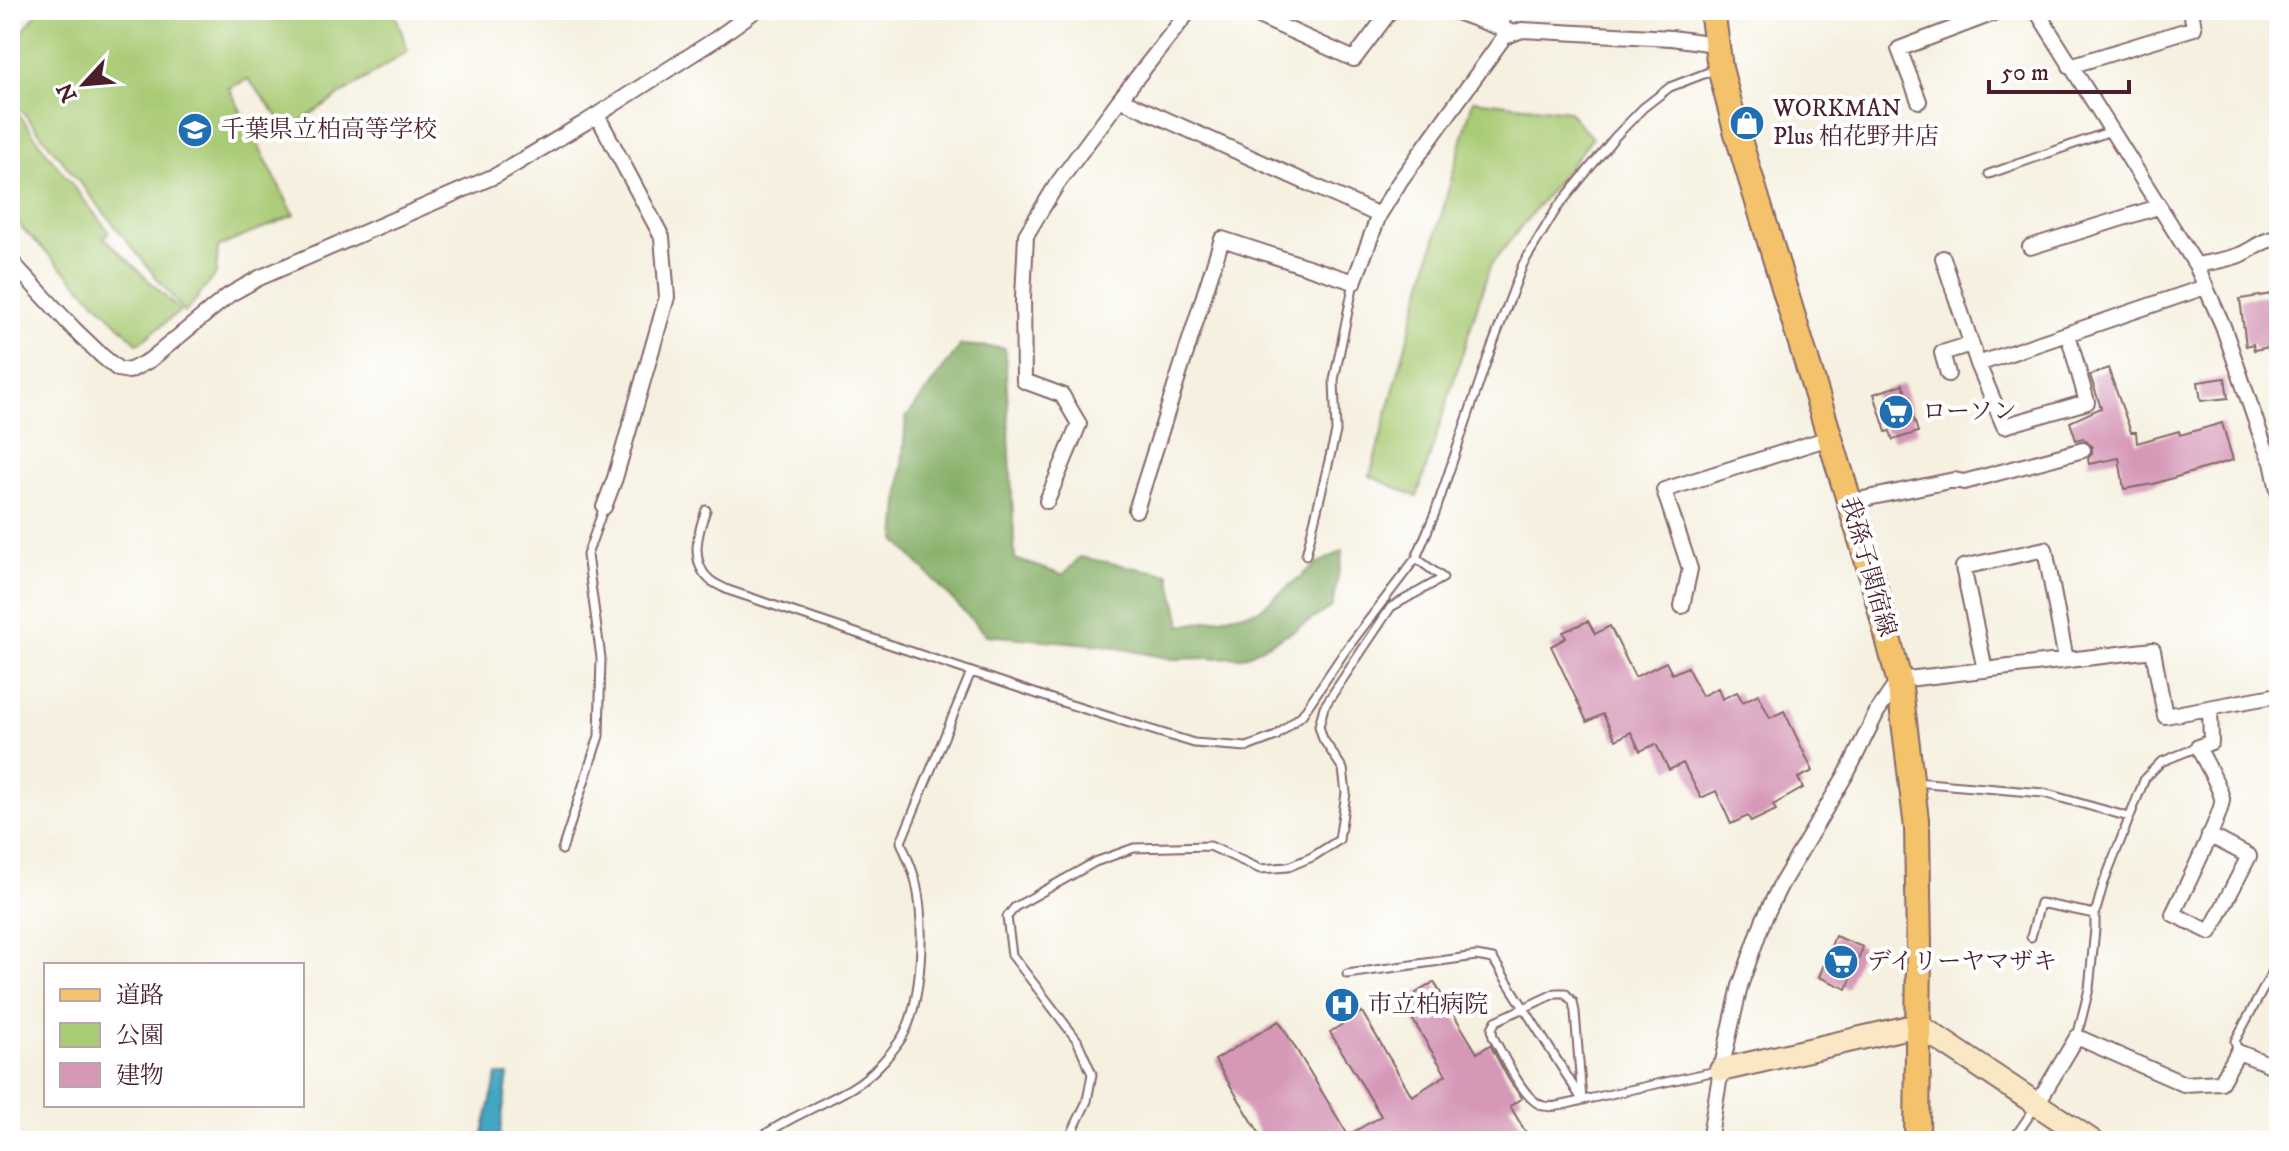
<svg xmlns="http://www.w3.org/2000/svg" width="2289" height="1151" font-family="'IM FELL DW Pica','Noto Serif JP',serif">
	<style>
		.green { fill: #a9cb74; stroke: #7a7550; stroke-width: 2 }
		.forest { fill: #86af66; stroke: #686748; stroke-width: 2 }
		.water { fill: #43a7c3; stroke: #466377; stroke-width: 2 }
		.building { fill: #d598b7 }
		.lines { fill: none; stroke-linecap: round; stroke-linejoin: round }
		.lane-casing { stroke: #86686a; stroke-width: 11 }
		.street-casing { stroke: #86686a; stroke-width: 18 }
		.secondary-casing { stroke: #86686a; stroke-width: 26 }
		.primary-casing { stroke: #86686a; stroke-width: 28 }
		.lane { stroke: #fff; stroke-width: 7 }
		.street { stroke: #fff; stroke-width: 14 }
		.secondary { stroke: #fae7c3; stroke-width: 22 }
		.primary { stroke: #f3c26a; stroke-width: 24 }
		.labels { text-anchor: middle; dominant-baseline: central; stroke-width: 8; stroke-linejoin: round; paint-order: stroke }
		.poi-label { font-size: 24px; fill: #4a1f2b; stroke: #fff; text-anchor: start }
		.street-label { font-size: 24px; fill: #4a1f2b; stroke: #fff }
	</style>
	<rect width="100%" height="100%" fill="#fff"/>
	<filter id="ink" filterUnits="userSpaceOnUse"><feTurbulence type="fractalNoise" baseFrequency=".0125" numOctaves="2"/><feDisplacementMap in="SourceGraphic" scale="16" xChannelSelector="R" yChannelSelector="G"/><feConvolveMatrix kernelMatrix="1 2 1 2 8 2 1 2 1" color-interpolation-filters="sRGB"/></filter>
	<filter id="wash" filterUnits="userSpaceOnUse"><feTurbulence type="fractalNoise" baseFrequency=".006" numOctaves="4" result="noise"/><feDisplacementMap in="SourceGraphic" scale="32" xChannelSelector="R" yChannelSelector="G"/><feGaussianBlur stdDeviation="1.8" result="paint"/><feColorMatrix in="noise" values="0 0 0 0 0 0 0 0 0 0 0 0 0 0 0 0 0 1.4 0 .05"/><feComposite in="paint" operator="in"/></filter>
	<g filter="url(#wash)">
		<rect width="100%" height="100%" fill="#f5f0df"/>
		<path class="green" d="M 39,10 L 394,10 L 408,51 L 288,129 L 248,79 L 229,88 L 294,215 L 218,247 L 216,274 L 185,313 L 10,96 L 10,49 Z
			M 1473,100 L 1568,111 L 1592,138 L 1490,266 L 1417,497 L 1370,476 Z
			M 10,102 L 48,154 L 109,232 L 104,237 L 180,311 L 138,344 L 20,226 L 10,212 Z"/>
		<path class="forest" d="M 961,345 L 1005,348 L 1015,559 L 1063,575 L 1080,557 L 1169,574 L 1182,626 L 1259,610 L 1316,564 L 1343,551 L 1332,607 L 1295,630 L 1244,657 L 1172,659 L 1103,645 L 986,635 L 896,540 L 906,418 Z"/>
		<path class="water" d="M 497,1075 L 508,1075 L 499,1139 L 523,1141 L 481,1141 Z"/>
		<g id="blocks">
			<path class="building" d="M 2279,293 L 2279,318 L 2274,319 L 2277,340 L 2269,342 L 2270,347 L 2254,350 L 2253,344 L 2246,346 L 2240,299 Z
				M 2108,368 L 2131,432 L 2136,432 L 2137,443 L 2179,431 L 2180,435 L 2222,423 L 2233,460 L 2153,484 L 2124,489 L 2119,458 L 2089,464 L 2088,459 L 2092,453 L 2092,447 L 2083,438 L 2076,440 L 2070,422 L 2101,408 L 2090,375 Z
				M 2225,378 L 2228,398 L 2201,401 L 2198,382 Z
				M 1903,384 L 1918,432 L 1893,440 L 1890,431 L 1886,432 L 1874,394 Z
				M 1588,621 L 1595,634 L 1610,626 L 1635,677 L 1666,662 L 1672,674 L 1687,667 L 1702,696 L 1718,688 L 1722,699 L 1737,692 L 1743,702 L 1758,694 L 1770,718 L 1784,711 L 1813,771 L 1798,778 L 1803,788 L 1773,805 L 1776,810 L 1751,822 L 1748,816 L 1731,824 L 1716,791 L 1701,798 L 1683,763 L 1669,770 L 1656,744 L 1640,751 L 1631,732 L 1616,740 L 1603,714 L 1587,722 L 1551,646 L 1566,638 L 1563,632 Z
				M 1835,936 L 1863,947 L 1847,989 L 1819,977 Z
				M 1434,982 L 1477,1053 L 1490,1045 L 1509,1080 L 1522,1098 L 1510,1106 L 1531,1141 L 1264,1141 L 1215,1060 L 1279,1021 L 1348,1135 L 1381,1116 L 1330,1032 L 1362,1012 L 1412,1096 L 1446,1075 L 1402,1002 Z"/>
		</g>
	</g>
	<g filter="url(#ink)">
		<use href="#blocks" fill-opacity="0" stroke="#86686a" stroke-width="2"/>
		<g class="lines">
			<defs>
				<path id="lane" d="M 1989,174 L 2111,131
					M 706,510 C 698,532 689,562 710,580 C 715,584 722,587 728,590 L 1052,699 L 1194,743 L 1247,747 L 1276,736 L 1302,715 L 1345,651 L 1416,558 L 1435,513 L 1488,357 L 1523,264 L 1557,208 L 1615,137 L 1643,108 L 1670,87 L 1714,70
					M 1306,555 L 1336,432 L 1334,380 L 1354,282
					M 1915,782 L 2044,793 L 2129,817
					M 562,850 L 599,736 L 601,658 L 587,555 L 604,507
					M 2031,937 L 2040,903 L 2095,914
					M 1347,974 L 1476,956 L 1493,959 L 1581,1098
					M 2077,1037 L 2089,989 L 2095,929 L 2095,914 L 2103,885 L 2145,778 L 2161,762 L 2198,747
					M 2238,1052 L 2235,1041 L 2279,960
					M 1582,1100 L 1575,1012 L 1573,1002 L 1565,993 L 1556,993 L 1496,1021 L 1492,1028 L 1493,1037 C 1503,1054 1524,1102 1544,1106 C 1557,1109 1575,1101 1588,1099 C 1631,1090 1673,1080 1716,1071
					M 756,1141 C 786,1118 821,1106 853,1087 C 871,1076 889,1057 901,1039 C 923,1005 925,922 916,883 C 913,869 906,855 901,842 L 971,672
					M 1068,1141 L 1087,1101 L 1092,1074 L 1077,1040 L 1012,955 L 1007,917 L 1015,907 L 1095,862 L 1134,848 L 1210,846 L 1260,869 L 1288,867 L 1312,857 L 1339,840 L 1346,793 L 1343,769 L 1323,739 L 1319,726 L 1324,707 L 1391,607 L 1443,578 L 1416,558
					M 2012,1141 L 2036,1106"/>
				<path id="street" d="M 1245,10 L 1354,59 L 1391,10
					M 1451,10 L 1514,33
					M 2036,10 L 2196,265 L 2223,326 L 2264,445 L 2272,462 L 2279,495
					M 1500,28 L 1506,10
					M 2070,66 L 2194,28 L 2191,10
					M 1120,99 L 1379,215 L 1400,181 L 1504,37 L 1522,30 L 1671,38 L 1716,44
					M 1919,101 L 1899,49 L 2002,10
					M 597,115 L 662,237 L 667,297 L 615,478 L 604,507
					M 2030,247 L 2158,207
					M 1943,258 L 1978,364 L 2004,426 L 2087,402 L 2068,334
					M 10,260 L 74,329 L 102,356 L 118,369 L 129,371 L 150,360 L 229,295 L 259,278 L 497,175 L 586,122 L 716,39 L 756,10
					M 2196,265 C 2211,262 2228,260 2242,254 C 2255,248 2264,239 2279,238
					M 1978,364 L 2205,287
					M 1948,374 L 1942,353 L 1971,344
					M 1047,501 L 1079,424 L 1062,395 L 1024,381 L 1023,298 L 1026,235 L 1057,184 L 1120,99 L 1190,10
					M 1849,502 L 1954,480 L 1964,482 L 2083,450
					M 1136,510 L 1222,239 L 1354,282 L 1379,215
					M 1682,606 L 1690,569 L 1664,490 L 1829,438
					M 1985,670 L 1963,567 L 2045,549 L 2066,660
					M 2209,835 L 2249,856 L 2210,932 L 2173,914 C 2181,897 2224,811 2222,799 C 2220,786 2204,760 2198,747 L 2211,742 L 2210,709
					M 2037,1104 L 2077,1037 L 2184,1084 L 2221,1082 L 2238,1052 L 2276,1067 L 2279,1060
					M 1709,1141 L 1721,1070 L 1740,986 L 1763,921 L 1780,886 L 1848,771 L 1877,712 L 1899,680 L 2153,650 L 2165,716 L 2279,695"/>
				<path id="secondary" d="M 1721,1070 L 1918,1025 L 2092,1141"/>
				<path id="primary" d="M 1712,10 L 1720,68 L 1736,130 L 1869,566 L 1899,680 L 1917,828 L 1919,946 L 1917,1141"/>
			</defs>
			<use href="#lane" class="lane-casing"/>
			<use href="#street" class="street-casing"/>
			<use href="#secondary" class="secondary-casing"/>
			<use href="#primary" class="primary-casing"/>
			<use href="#lane" class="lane"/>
			<use href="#street" class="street"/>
			<use href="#secondary" class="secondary"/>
			<use href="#primary" class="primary"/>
		</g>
	</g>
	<defs>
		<symbol id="shop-disc" viewBox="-11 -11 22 22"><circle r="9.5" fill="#1f6fb2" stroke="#fff"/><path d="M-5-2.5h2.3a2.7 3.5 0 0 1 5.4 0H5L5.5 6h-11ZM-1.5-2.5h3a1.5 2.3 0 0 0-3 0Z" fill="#fff"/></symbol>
		<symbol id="school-disc" viewBox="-11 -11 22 22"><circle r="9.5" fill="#1f6fb2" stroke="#fff"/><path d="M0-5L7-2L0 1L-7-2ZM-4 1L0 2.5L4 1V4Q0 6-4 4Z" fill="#fff"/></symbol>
		<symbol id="supermarket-disc" viewBox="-11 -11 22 22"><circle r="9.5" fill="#1f6fb2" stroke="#fff"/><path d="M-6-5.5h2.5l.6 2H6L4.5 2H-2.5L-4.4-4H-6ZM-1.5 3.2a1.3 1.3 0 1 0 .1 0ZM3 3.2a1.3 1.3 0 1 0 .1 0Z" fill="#fff"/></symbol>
		<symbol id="hospital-disc" viewBox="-11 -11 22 22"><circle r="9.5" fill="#1f6fb2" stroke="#fff"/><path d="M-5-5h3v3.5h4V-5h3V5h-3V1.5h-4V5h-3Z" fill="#fff"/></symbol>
	</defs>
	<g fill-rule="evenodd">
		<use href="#shop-disc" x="1727" y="103" width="40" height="40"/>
		<use href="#school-disc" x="175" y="110" width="40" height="40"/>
		<use href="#supermarket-disc" x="1876" y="392" width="40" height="40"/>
		<use href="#supermarket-disc" x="1821" y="942" width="40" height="40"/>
		<use href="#hospital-disc" x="1322" y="985" width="40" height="40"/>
	</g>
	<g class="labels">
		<g class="poi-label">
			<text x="1773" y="109">WORKMAN<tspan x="1773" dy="28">Plus 柏花野井店</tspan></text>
			<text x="221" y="130">千葉県立柏高等学校</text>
			<text x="1922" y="412">ローソン</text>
			<text x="1867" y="962">デイリーヤマザキ</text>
			<text x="1368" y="1005">市立柏病院</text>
		</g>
		<g class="street-label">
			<text transform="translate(1868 567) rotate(74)">我孫子関宿線</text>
		</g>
	</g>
	<rect width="2289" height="1151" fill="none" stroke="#fff" stroke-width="40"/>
	<rect x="44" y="963" width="260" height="144" fill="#ffffff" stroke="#b7a5aa" stroke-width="2"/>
	<rect x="60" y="989" width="40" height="12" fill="#f3c26a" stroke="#b7a5aa" stroke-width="2"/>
	<text x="116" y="1003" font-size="24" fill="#4a1f2b">道路</text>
	<rect x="60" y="1023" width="40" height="24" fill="#a9cb74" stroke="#b7a5aa" stroke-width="2"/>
	<text x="116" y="1043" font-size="24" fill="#4a1f2b">公園</text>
	<rect x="60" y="1063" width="40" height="24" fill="#d598b7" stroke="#b7a5aa" stroke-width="2"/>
	<text x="116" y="1083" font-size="24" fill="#4a1f2b">建物</text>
	<g transform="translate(84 84) rotate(244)" stroke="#ffffff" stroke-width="6" paint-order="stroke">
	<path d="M0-6L14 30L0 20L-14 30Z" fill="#4a1f2b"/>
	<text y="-12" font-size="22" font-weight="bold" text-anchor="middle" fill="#4a1f2b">N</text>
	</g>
	<path d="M1989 80v12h140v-12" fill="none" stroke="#4a1f2b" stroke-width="4"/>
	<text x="2001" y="80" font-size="24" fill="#4a1f2b" stroke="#ffffff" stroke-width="6" paint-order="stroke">50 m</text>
</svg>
